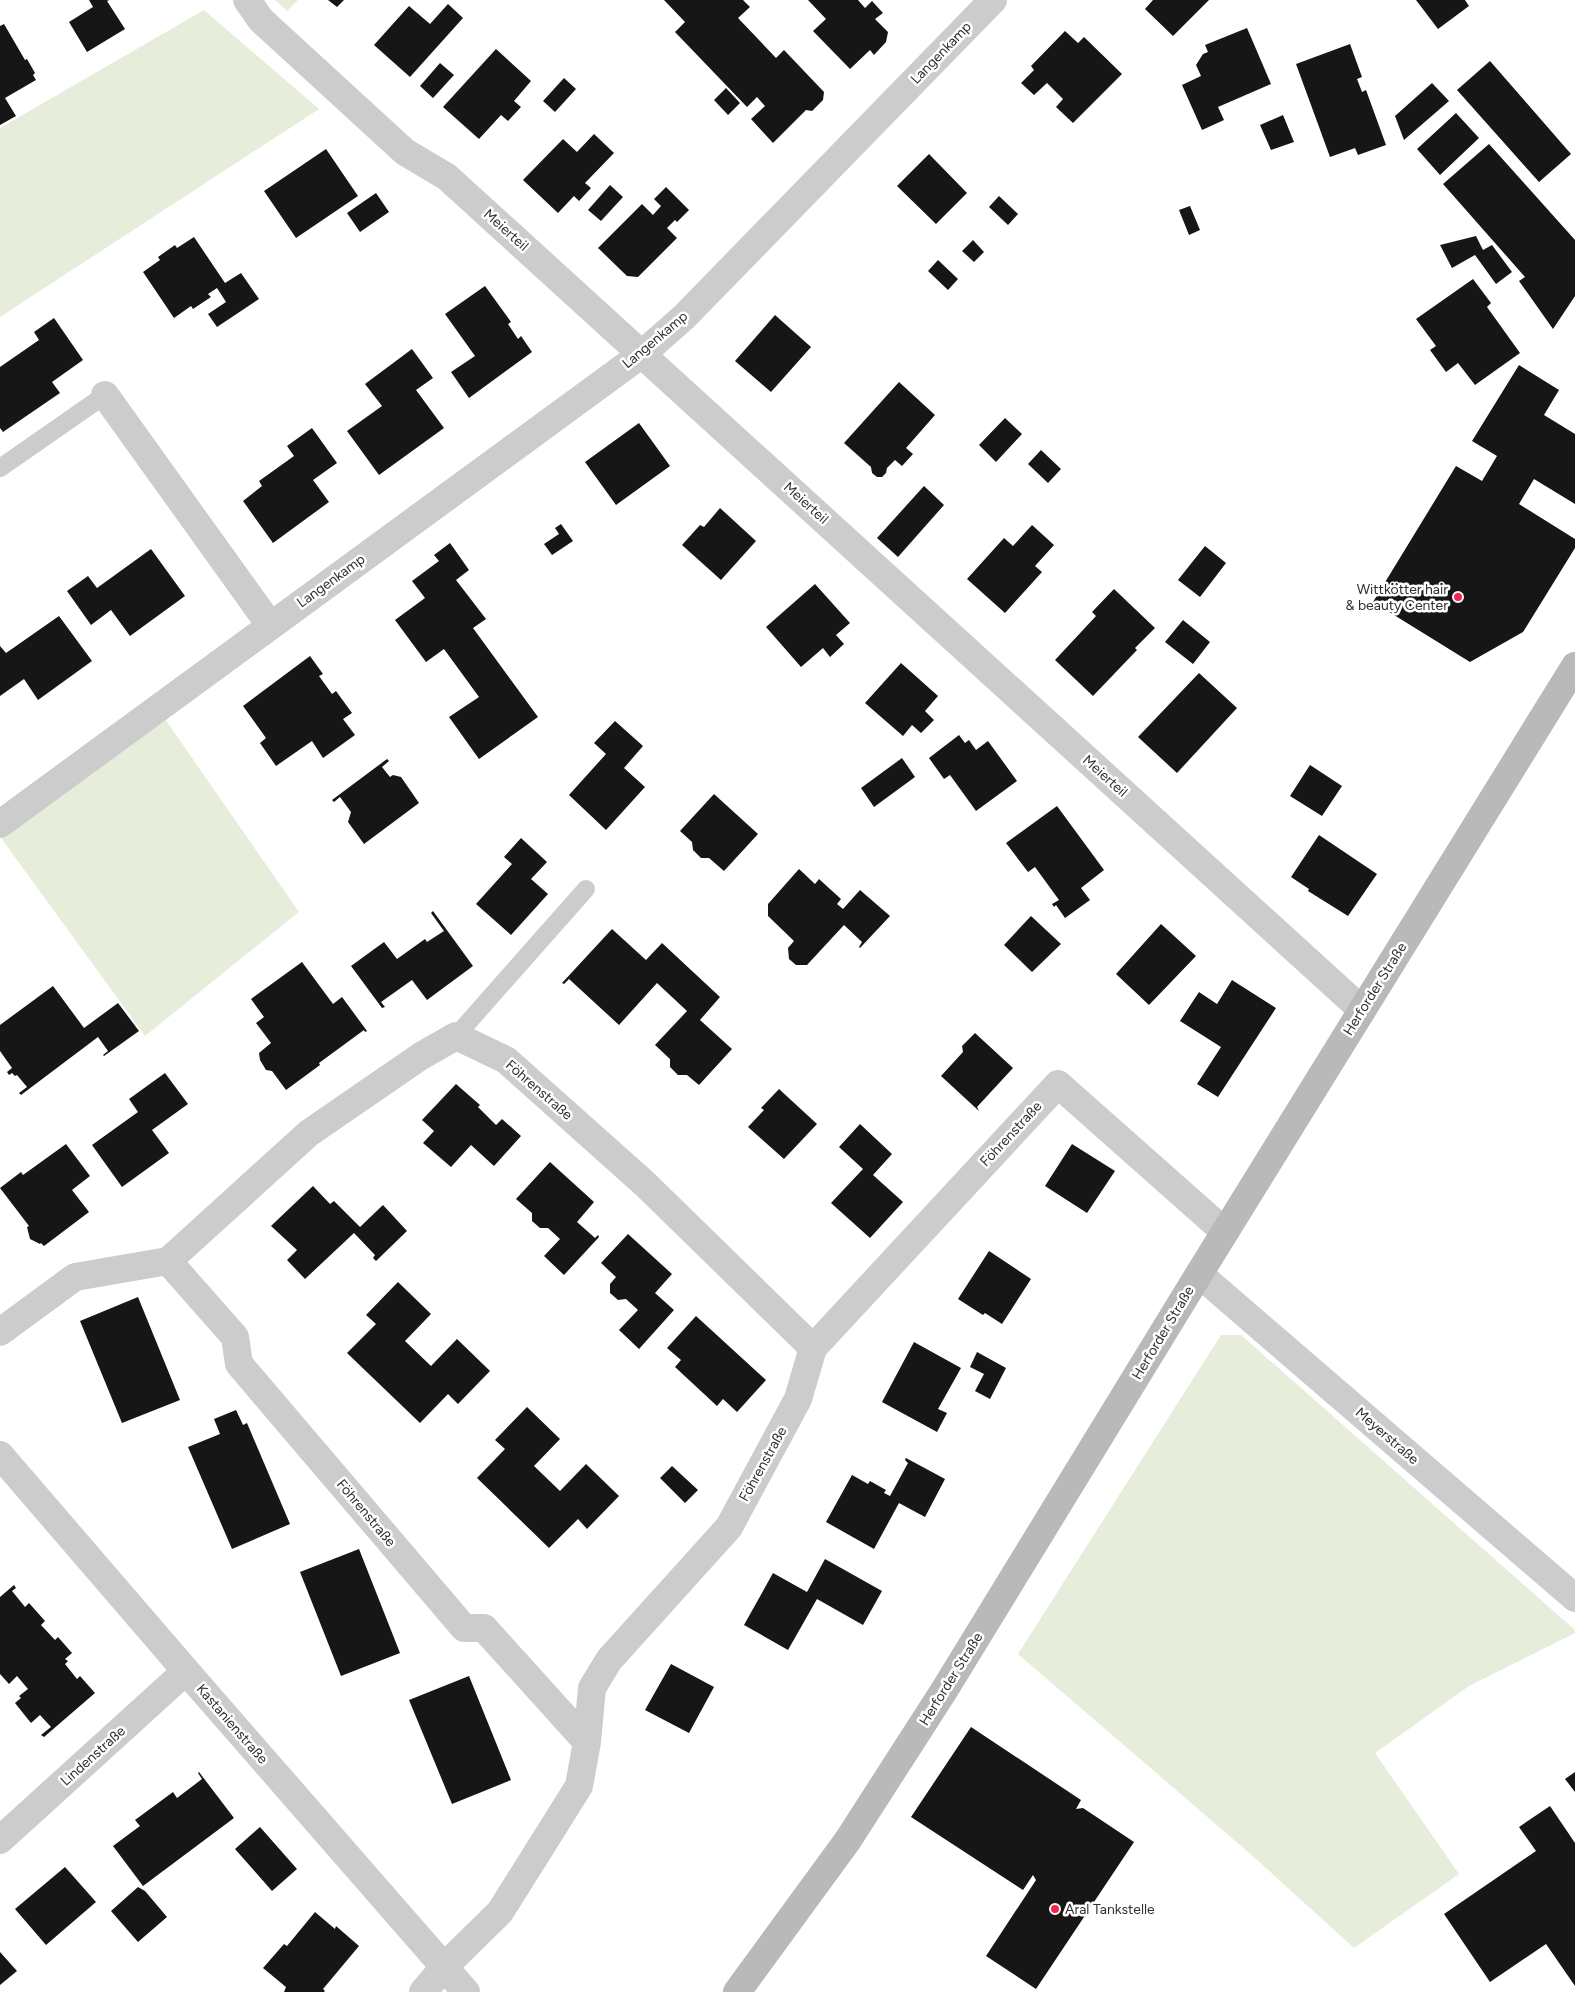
<svg xmlns="http://www.w3.org/2000/svg" width="1575" height="1992" font-family="Figtree,sans-serif">
	<style>
		.green { fill: #e7eddb }
		.building { fill: #161616 }
		.lines { fill: none; stroke-linecap: round; stroke-linejoin: round }
		.service { stroke: #ccc; stroke-width: 18 }
		.minor { stroke: #ccc; stroke-width: 28 }
		.secondary { stroke: #b9b9b9; stroke-width: 28 }
		.poi-dot { fill: #f2244c; stroke: #fff; stroke-width: 2 }
		.labels { text-anchor: middle; dominant-baseline: central; stroke-width: 5; stroke-linejoin: round; paint-order: stroke }
		.street-label { font-size: 14px; fill: #2f2f2f; stroke: #fff }
		.poi-label { font-size: 14px; fill: #2f2f2f; stroke: #fff; text-anchor: end }
	</style>
	<rect width="100%" height="100%" fill="#fff"/>
	<path class="green" d="M 275,0 L 298,0 L 287,11 Z
		M 204,10 L 319,109 L 0,317 L 0,128 Z
		M 165,719 L 299,912 L 145,1036 L 1,838 Z
		M 1221,1335 L 1241,1335 L 1575,1630 L 1575,1633 L 1469,1686 L 1375,1753 L 1459,1874 L 1354,1948 L 1255,1858 L 1018,1654 Z"/>
	<path class="building" d="M 89,0 L 109,0 L 107,1 L 125,29 L 87,52 L 69,22 L 93,7 Z
		M 328,0 L 344,0 L 337,7 Z
		M 664,0 L 743,0 L 750,7 L 738,18 L 776,58 L 784,50 L 824,92 L 823,100 L 812,111 L 806,110 L 773,143 L 751,119 L 765,106 L 757,97 L 747,107 L 675,32 L 685,22 Z
		M 808,0 L 858,0 L 865,8 L 872,1 L 883,13 L 875,19 L 888,32 L 886,42 L 874,55 L 870,50 L 850,69 L 813,31 L 826,19 Z
		M 1153,0 L 1209,0 L 1173,36 L 1145,9 Z
		M 1416,0 L 1465,0 L 1469,6 L 1438,29 Z
		M 448,4 L 463,18 L 410,77 L 374,45 L 409,6 L 430,24 Z
		M 4,24 L 25,60 L 27,59 L 35,73 L 33,75 L 36,80 L 5,98 L 16,116 L 0,125 L 0,26 Z
		M 1247,28 L 1271,84 L 1218,107 L 1224,120 L 1202,130 L 1182,85 L 1201,76 L 1196,65 L 1203,54 L 1208,52 L 1205,45 Z
		M 1065,31 L 1078,43 L 1084,37 L 1122,74 L 1073,123 L 1056,107 L 1063,99 L 1047,83 L 1034,95 L 1021,83 L 1034,70 L 1031,66 Z
		M 1350,44 L 1362,77 L 1357,79 L 1362,92 L 1366,90 L 1386,145 L 1358,155 L 1355,148 L 1330,157 L 1296,64 Z
		M 496,49 L 531,81 L 514,101 L 521,107 L 508,121 L 501,115 L 479,139 L 443,107 Z
		M 1490,61 L 1571,154 L 1539,182 L 1457,90 Z
		M 440,63 L 454,75 L 433,98 L 420,86 Z
		M 564,78 L 576,89 L 555,112 L 543,101 Z
		M 1432,83 L 1449,101 L 1404,140 L 1395,116 Z
		M 726,88 L 740,103 L 728,115 L 714,100 Z
		M 1456,113 L 1479,138 L 1440,175 L 1417,149 Z
		M 1283,115 L 1294,142 L 1271,150 L 1260,125 Z
		M 594,134 L 614,153 L 585,183 L 591,188 L 579,201 L 574,196 L 558,213 L 523,180 L 563,139 L 577,152 Z
		M 1489,144 L 1575,240 L 1575,296 L 1553,329 L 1519,281 L 1525,277 L 1443,184 Z
		M 326,149 L 358,196 L 296,238 L 264,191 Z
		M 929,154 L 967,193 L 936,224 L 897,186 Z
		M 610,185 L 623,197 L 601,221 L 588,210 Z
		M 666,187 L 689,210 L 677,222 L 675,220 L 667,228 L 677,238 L 638,277 L 627,276 L 598,248 L 642,204 L 653,215 L 661,206 L 654,199 Z
		M 376,193 L 389,212 L 360,232 L 347,213 Z
		M 999,196 L 1018,214 L 1008,225 L 989,207 Z
		M 1190,206 L 1200,230 L 1189,235 L 1179,210 Z
		M 1476,236 L 1483,250 L 1492,245 L 1512,272 L 1496,284 L 1475,255 L 1452,268 L 1440,245 Z
		M 194,237 L 225,283 L 241,273 L 259,299 L 217,327 L 208,314 L 226,302 L 217,288 L 208,294 L 211,297 L 193,309 L 191,306 L 174,318 L 143,272 L 160,260 L 158,257 L 175,245 L 177,248 Z
		M 973,240 L 984,252 L 974,262 L 962,251 Z
		M 938,260 L 958,279 L 948,290 L 928,271 Z
		M 1473,279 L 1491,303 L 1487,307 L 1520,353 L 1475,385 L 1458,363 L 1446,372 L 1430,350 L 1436,346 L 1416,319 Z
		M 485,286 L 511,322 L 508,324 L 518,339 L 521,336 L 532,352 L 469,398 L 451,372 L 475,356 L 445,314 Z
		M 775,315 L 811,347 L 771,392 L 735,361 Z
		M 54,318 L 83,360 L 52,382 L 60,393 L 3,432 L 0,428 L 0,367 L 39,340 L 34,332 Z
		M 412,349 L 433,378 L 416,390 L 444,428 L 379,475 L 347,431 L 382,406 L 365,384 Z
		M 1519,365 L 1559,390 L 1544,415 L 1575,434 L 1575,504 L 1534,479 L 1519,504 L 1575,539 L 1575,548 L 1523,632 L 1470,662 L 1373,602 L 1456,466 L 1482,481 L 1497,456 L 1472,441 Z
		M 899,382 L 935,415 L 906,448 L 913,454 L 902,466 L 895,460 L 887,468 L 886,473 L 882,477 L 877,477 L 872,473 L 871,467 L 844,443 Z
		M 1005,418 L 1022,434 L 996,462 L 979,445 Z
		M 639,423 L 670,466 L 616,505 L 585,462 Z
		M 312,428 L 337,463 L 313,480 L 329,502 L 273,543 L 243,501 L 262,486 L 259,481 L 294,456 L 287,446 Z
		M 1041,450 L 1061,469 L 1048,483 L 1028,464 Z
		M 924,486 L 944,505 L 898,557 L 877,538 Z
		M 720,508 L 756,541 L 721,580 L 682,545 L 700,525 L 704,527 Z
		M 561,524 L 573,541 L 552,555 L 544,544 L 559,534 L 555,528 Z
		M 1032,525 L 1054,545 L 1035,566 L 1042,572 L 1005,613 L 967,579 L 1004,538 L 1013,546 Z
		M 450,543 L 469,570 L 456,580 L 486,619 L 473,628 L 538,717 L 479,759 L 449,717 L 479,697 L 444,649 L 426,662 L 395,620 L 425,598 L 412,581 L 439,561 L 434,555 Z
		M 1205,546 L 1226,563 L 1200,597 L 1178,580 Z
		M 151,549 L 185,596 L 130,636 L 111,610 L 91,625 L 67,591 L 88,576 L 97,588 Z
		M 815,584 L 850,623 L 836,635 L 844,644 L 830,657 L 823,648 L 801,667 L 766,627 Z
		M 1114,589 L 1155,628 L 1135,648 L 1137,650 L 1093,696 L 1055,660 L 1096,616 L 1092,612 Z
		M 59,616 L 92,661 L 38,700 L 24,679 L 0,696 L 0,646 L 6,653 Z
		M 1183,620 L 1210,642 L 1193,664 L 1165,642 Z
		M 310,656 L 323,674 L 319,676 L 332,694 L 336,691 L 352,713 L 343,719 L 355,735 L 323,758 L 312,741 L 276,766 L 260,743 L 266,738 L 243,706 Z
		M 901,663 L 938,696 L 925,711 L 934,720 L 921,733 L 912,725 L 903,736 L 865,703 Z
		M 1199,673 L 1237,708 L 1177,773 L 1138,737 Z
		M 615,721 L 643,746 L 624,768 L 645,787 L 606,830 L 569,795 L 606,754 L 594,743 Z
		M 959,735 L 965,743 L 969,740 L 976,750 L 988,741 L 1017,781 L 976,811 L 950,775 L 944,779 L 929,758 Z
		M 902,758 L 915,777 L 874,807 L 861,788 Z
		M 387,759 L 389,761 L 382,767 L 390,777 L 393,775 L 401,777 L 419,803 L 364,844 L 348,822 L 351,812 L 340,797 L 334,802 L 332,800 Z
		M 1310,765 L 1342,786 L 1322,816 L 1290,796 Z
		M 714,794 L 758,834 L 724,871 L 709,858 L 701,858 L 693,850 L 692,842 L 680,831 Z
		M 1057,806 L 1104,870 L 1081,888 L 1090,900 L 1065,918 L 1056,905 L 1054,907 L 1052,904 L 1059,900 L 1035,867 L 1028,872 L 1006,843 Z
		M 1319,835 L 1377,874 L 1348,916 L 1308,891 L 1309,889 L 1291,877 Z
		M 521,838 L 547,862 L 531,879 L 548,894 L 511,935 L 476,904 L 512,864 L 504,857 Z
		M 799,869 L 815,884 L 819,879 L 841,899 L 837,904 L 843,909 L 860,890 L 890,916 L 860,948 L 859,947 L 862,942 L 844,925 L 807,965 L 796,965 L 789,959 L 788,948 L 794,941 L 768,916 L 768,904 Z
		M 433,911 L 473,966 L 427,1000 L 412,980 L 381,1002 L 385,1007 L 382,1008 L 351,966 L 384,942 L 397,959 L 425,939 L 427,942 L 444,931 L 431,913 Z
		M 1031,916 L 1061,944 L 1032,972 L 1004,945 Z
		M 1161,924 L 1196,956 L 1149,1005 L 1116,974 Z
		M 612,929 L 646,960 L 662,943 L 720,997 L 700,1020 L 732,1049 L 699,1085 L 687,1075 L 678,1075 L 670,1067 L 670,1059 L 655,1045 L 687,1011 L 657,983 L 619,1025 L 569,979 L 564,984 L 562,983 Z
		M 302,962 L 333,1004 L 342,997 L 367,1031 L 365,1032 L 364,1030 L 319,1063 L 320,1065 L 286,1090 L 272,1071 L 266,1070 L 260,1060 L 259,1053 L 271,1043 L 256,1023 L 264,1017 L 251,999 Z
		M 1232,980 L 1276,1008 L 1218,1097 L 1197,1084 L 1221,1047 L 1180,1021 L 1199,992 L 1217,1004 Z
		M 53,986 L 84,1028 L 118,1003 L 139,1031 L 104,1056 L 103,1055 L 108,1051 L 98,1037 L 21,1095 L 19,1093 L 27,1087 L 17,1075 L 15,1076 L 12,1073 L 9,1075 L 7,1072 L 12,1068 L 0,1051 L 0,1025 Z
		M 975,1033 L 1013,1068 L 977,1107 L 979,1111 L 941,1076 L 963,1052 L 962,1046 Z
		M 165,1073 L 188,1104 L 152,1130 L 169,1153 L 122,1187 L 92,1145 L 138,1112 L 129,1099 Z
		M 456,1084 L 480,1105 L 478,1107 L 496,1125 L 502,1119 L 521,1136 L 494,1166 L 471,1145 L 451,1167 L 423,1143 L 434,1131 L 422,1120 Z
		M 779,1089 L 817,1124 L 784,1159 L 748,1127 L 764,1110 L 761,1108 Z
		M 860,1124 L 892,1154 L 873,1175 L 903,1202 L 870,1238 L 831,1203 L 863,1169 L 839,1147 Z
		M 66,1144 L 90,1176 L 72,1190 L 89,1212 L 44,1246 L 41,1243 L 40,1244 L 30,1239 L 27,1227 L 29,1226 L 0,1188 L 21,1172 L 23,1175 Z
		M 1072,1144 L 1115,1171 L 1087,1213 L 1045,1186 Z
		M 550,1162 L 594,1202 L 577,1222 L 595,1238 L 598,1235 L 599,1237 L 564,1275 L 544,1256 L 560,1239 L 548,1228 L 540,1228 L 532,1221 L 532,1213 L 516,1199 Z
		M 313,1186 L 330,1204 L 334,1201 L 360,1227 L 383,1205 L 407,1231 L 376,1261 L 373,1258 L 375,1255 L 354,1233 L 305,1279 L 287,1260 L 297,1250 L 271,1226 Z
		M 628,1234 L 672,1274 L 655,1293 L 674,1310 L 639,1349 L 619,1330 L 638,1310 L 626,1299 L 618,1300 L 610,1293 L 610,1284 L 616,1277 L 601,1263 Z
		M 989,1251 L 1031,1279 L 1002,1324 L 985,1313 L 983,1315 L 958,1299 Z
		M 398,1282 L 431,1314 L 405,1341 L 431,1366 L 457,1339 L 490,1371 L 458,1404 L 448,1394 L 420,1423 L 347,1353 L 376,1324 L 366,1315 Z
		M 138,1297 L 180,1400 L 122,1423 L 80,1321 Z
		M 696,1316 L 766,1380 L 737,1412 L 723,1399 L 717,1406 L 675,1367 L 681,1360 L 667,1348 Z
		M 914,1342 L 961,1368 L 938,1409 L 947,1413 L 937,1432 L 882,1402 Z
		M 977,1352 L 1006,1368 L 990,1399 L 975,1391 L 984,1374 L 970,1367 Z
		M 527,1407 L 560,1439 L 534,1466 L 560,1491 L 586,1464 L 619,1496 L 587,1529 L 578,1519 L 549,1548 L 477,1478 L 505,1449 L 495,1440 Z
		M 236,1410 L 243,1425 L 247,1423 L 290,1524 L 232,1549 L 188,1447 L 220,1434 L 214,1419 Z
		M 906,1458 L 945,1479 L 925,1517 L 899,1503 L 874,1549 L 826,1522 L 852,1475 L 868,1484 L 870,1481 L 886,1490 L 884,1493 L 890,1496 L 908,1463 L 905,1460 Z
		M 672,1466 L 698,1490 L 685,1503 L 660,1478 Z
		M 359,1549 L 400,1653 L 341,1676 L 300,1572 Z
		M 825,1559 L 882,1591 L 863,1625 L 817,1599 L 788,1650 L 744,1625 L 773,1573 L 807,1592 Z
		M 14,1585 L 16,1588 L 12,1591 L 25,1607 L 29,1603 L 45,1621 L 41,1625 L 55,1640 L 58,1637 L 72,1653 L 65,1659 L 68,1661 L 65,1664 L 77,1679 L 80,1676 L 95,1693 L 44,1737 L 41,1735 L 51,1727 L 40,1715 L 31,1723 L 15,1703 L 21,1698 L 19,1696 L 28,1689 L 17,1676 L 9,1684 L 0,1674 L 0,1597 Z
		M 671,1664 L 714,1687 L 689,1733 L 645,1710 Z
		M 469,1676 L 511,1780 L 452,1804 L 409,1700 Z
		M 971,1727 L 1081,1800 L 1076,1809 L 1083,1808 L 1134,1842 L 1036,1989 L 986,1956 L 1036,1880 L 1033,1875 L 1023,1890 L 911,1817 Z
		M 199,1772 L 234,1818 L 143,1886 L 113,1846 L 140,1826 L 135,1820 L 173,1792 L 177,1798 L 202,1779 L 198,1773 Z
		M 1575,1772 L 1575,1792 L 1565,1779 Z
		M 1550,1806 L 1575,1843 L 1575,1986 L 1546,1944 L 1490,1982 L 1444,1914 L 1536,1851 L 1519,1827 Z
		M 260,1827 L 297,1869 L 272,1891 L 235,1849 Z
		M 65,1867 L 96,1902 L 46,1945 L 15,1909 Z
		M 138,1887 L 145,1891 L 167,1917 L 138,1942 L 111,1911 Z
		M 315,1912 L 335,1929 L 336,1926 L 359,1946 L 323,1989 L 325,1991 L 324,1992 L 284,1992 L 286,1987 L 263,1968 L 284,1944 L 287,1946 Z
		M 0,1952 L 17,1971 L 0,1985 Z"/>
	<g class="lines">
		<path class="service" d="M 0,468 L 105,395
			M 456,1036 L 586,889"/>
		<path class="minor" d="M 247,0 L 261,20 L 405,152 L 447,177 L 1362,1010
			M 105,395 L 270,625
			M 0,824 L 642,354 L 684,317 L 993,0
			M 168,1261 L 235,1337 L 239,1364 L 464,1628 L 484,1628 L 587,1742
			M 1199,1274 L 1575,1598
			M 0,1332 L 75,1277 L 168,1261 L 309,1133 L 421,1056 L 456,1036 L 506,1060 L 645,1184 L 813,1348 L 798,1399 L 729,1527 L 609,1660 L 592,1688 L 587,1742 L 579,1786 L 500,1912 L 444,1967 L 423,1992
			M 813,1348 L 1058,1084 L 1225,1232
			M 0,1455 L 186,1671 L 466,1992
			M 0,1840 L 186,1671"/>
		<path class="secondary" d="M 737,1992 L 848,1840 L 945,1689 L 1199,1274 L 1575,666"/>
	</g>
	<g class="poi-dot">
		<circle cx="1458" cy="597" r="5"/>
		<circle cx="1055" cy="1909" r="5"/>
	</g>
	<g class="labels">
		<g class="street-label">
			<text transform="translate(941 53) rotate(-46)">Langenkamp</text>
			<text transform="translate(506 230) rotate(42)">Meierteil</text>
			<text transform="translate(655 340) rotate(-40)">Langenkamp</text>
			<text transform="translate(806 503) rotate(42)">Meierteil</text>
			<text transform="translate(331 581) rotate(-36)">Langenkamp</text>
			<text transform="translate(1105 776) rotate(42)">Meierteil</text>
			<text transform="translate(1375 989) rotate(-58)">Herforder Straße</text>
			<text transform="translate(539 1090) rotate(41)">Föhrenstraße</text>
			<text transform="translate(1011 1134) rotate(-47)">Föhrenstraße</text>
			<text transform="translate(1163 1333) rotate(-59)">Herforder Straße</text>
			<text transform="translate(1387 1436) rotate(41)">Meyerstraße</text>
			<text transform="translate(763 1464) rotate(-61)">Föhrenstraße</text>
			<text transform="translate(366 1513) rotate(50)">Föhrenstraße</text>
			<text transform="translate(951 1679) rotate(-58)">Herforder Straße</text>
			<text transform="translate(232 1724) rotate(49)">Kastanienstraße</text>
			<text transform="translate(93 1756) rotate(-42)">Lindenstraße</text>
		</g>
		<g class="poi-label">
			<text x="1448" y="589">Wittkötter hair<tspan x="1448" dy="16">&amp; beauty Center</tspan></text>
			<text x="1065" y="1909" text-anchor="start">Aral Tankstelle</text>
		</g>
	</g>
</svg>
